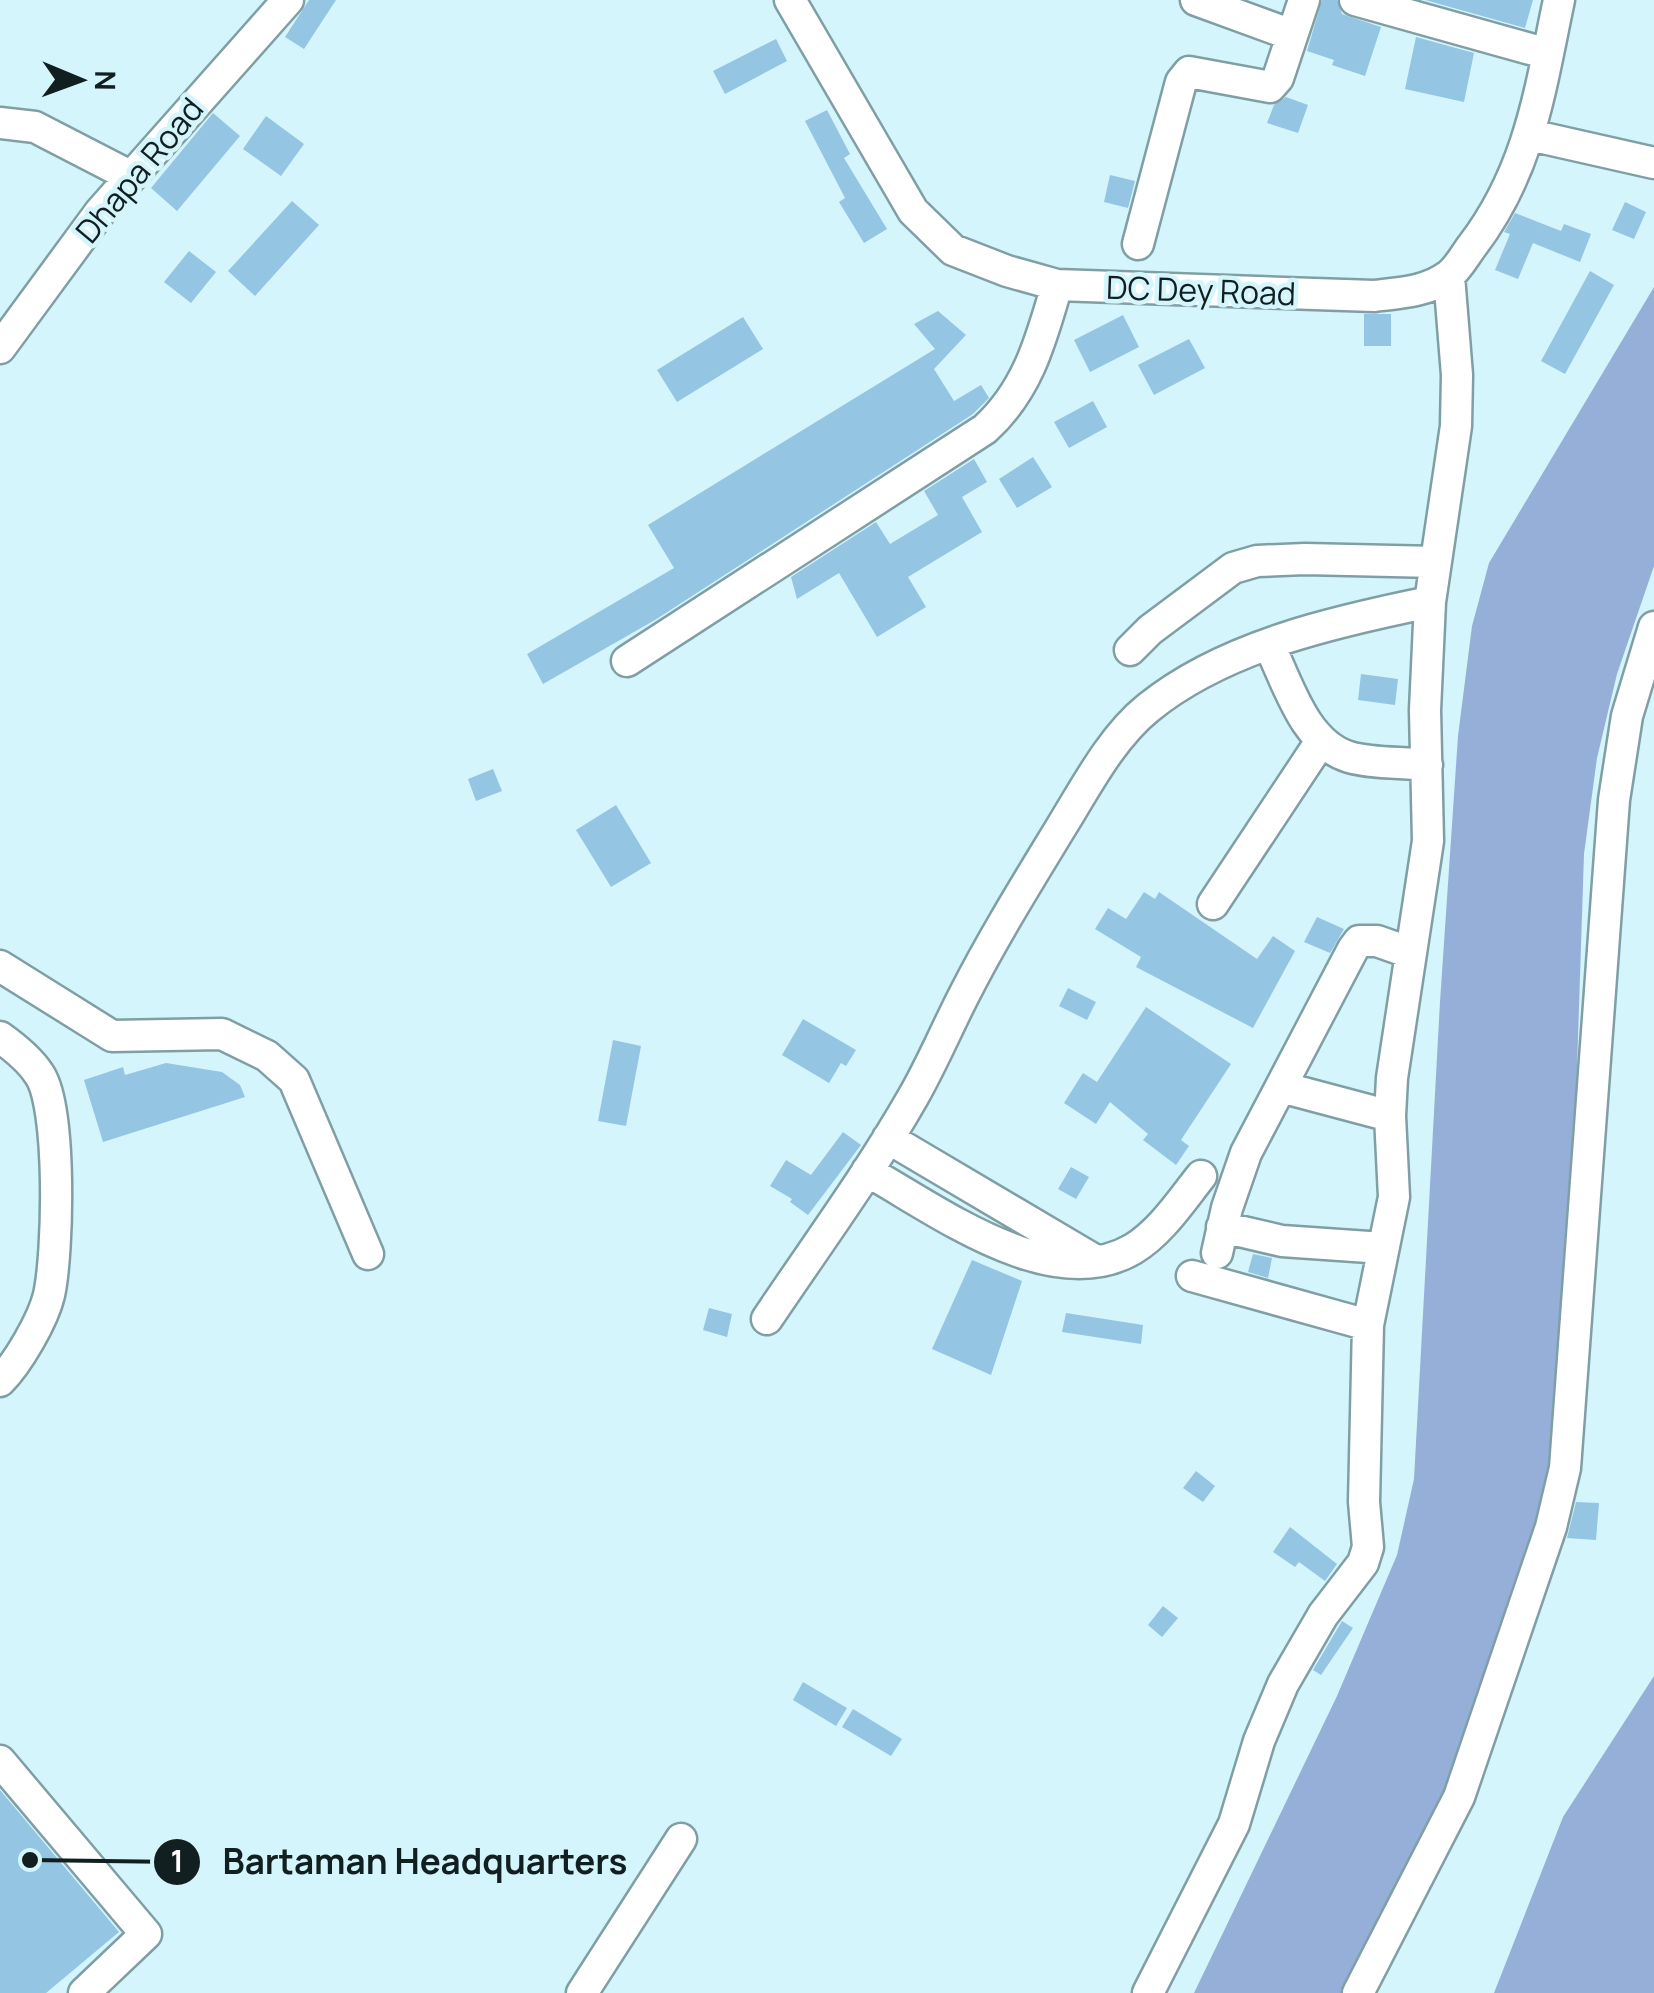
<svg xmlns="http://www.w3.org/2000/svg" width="1654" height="1993" font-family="Manrope,sans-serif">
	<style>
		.water { fill: #95afd9 }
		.building { fill: #94c5e3 }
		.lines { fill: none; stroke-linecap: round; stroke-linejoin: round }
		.minor-casing { stroke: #809fa5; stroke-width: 35 }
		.minor { stroke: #fff; stroke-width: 30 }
		.labels { text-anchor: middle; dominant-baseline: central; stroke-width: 9; stroke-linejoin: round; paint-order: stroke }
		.street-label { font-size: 32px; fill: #121f21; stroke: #d4f5fc }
		.leader { fill: none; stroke: #121f21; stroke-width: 4 }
		.callout-dot { fill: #121f21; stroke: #d4f5fc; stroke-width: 4 }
		.mark-label { font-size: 30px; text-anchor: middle; font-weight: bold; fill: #fff }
		.callout-label { font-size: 35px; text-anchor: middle; font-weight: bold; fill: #121f21; stroke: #d4f5fc; stroke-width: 9; stroke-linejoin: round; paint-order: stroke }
	</style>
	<rect width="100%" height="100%" fill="#d4f5fc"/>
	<path class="water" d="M 1654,287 L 1654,566 L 1617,674 L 1597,758 L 1584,854 L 1576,1099 L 1549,1492 L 1460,1766 L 1344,1993 L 1194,1993 L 1337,1696 L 1397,1555 L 1414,1479 L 1440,1002 L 1458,736 L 1472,626 L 1489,563 Z
		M 1654,1676 L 1654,1993 L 1494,1993 L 1563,1817 Z"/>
	<path class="building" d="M 309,0 L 336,0 L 304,49 L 285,37 Z
		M 1322,0 L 1337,0 L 1342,14 L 1381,27 L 1365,76 L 1332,65 L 1334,60 L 1307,51 Z
		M 1425,0 L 1533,0 L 1525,28 Z
		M 1416,37 L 1474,53 L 1464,102 L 1405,89 Z
		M 776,39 L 787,61 L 725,94 L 713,71 Z
		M 1286,97 L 1308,105 L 1298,133 L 1267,123 L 1274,105 Z
		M 827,110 L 850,154 L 844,158 L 887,229 L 864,243 L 839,202 L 845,198 L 805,121 Z
		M 213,113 L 240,136 L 177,211 L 151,188 Z
		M 266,116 L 304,144 L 281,176 L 243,149 Z
		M 1110,175 L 1135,181 L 1128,208 L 1104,202 Z
		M 292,201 L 319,225 L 255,296 L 228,271 Z
		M 1625,202 L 1646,212 L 1634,239 L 1612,230 Z
		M 1515,213 L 1561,231 L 1564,224 L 1591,234 L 1580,262 L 1533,243 L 1518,279 L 1495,270 L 1510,234 L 1504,232 Z
		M 189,251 L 216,272 L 191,303 L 164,282 Z
		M 1590,271 L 1614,285 L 1565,374 L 1541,361 Z
		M 938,311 L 966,335 L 934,369 L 954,401 L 981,385 L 989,398 L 973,414 L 655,620 L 543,684 L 527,654 L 674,568 L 648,525 L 935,349 L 914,324 Z
		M 1364,314 L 1391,314 L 1391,346 L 1364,346 Z
		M 1123,315 L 1139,347 L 1090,372 L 1074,340 Z
		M 743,317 L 763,349 L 677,402 L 657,370 Z
		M 1189,339 L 1205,368 L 1154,395 L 1138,365 Z
		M 1093,401 L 1107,427 L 1069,448 L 1054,422 Z
		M 1033,457 L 1052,487 L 1017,508 L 999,479 Z
		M 974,459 L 987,482 L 962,497 L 982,532 L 908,577 L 926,607 L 877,637 L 839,573 L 797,599 L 791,577 L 876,522 L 890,544 L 938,515 L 924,491 Z
		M 1361,674 L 1398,679 L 1395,705 L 1358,700 Z
		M 493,769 L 502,791 L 476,801 L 468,779 Z
		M 616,805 L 651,863 L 611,887 L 576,830 Z
		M 1144,892 L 1155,899 L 1159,892 L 1257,959 L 1273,936 L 1295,951 L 1253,1028 L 1136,967 L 1141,957 L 1095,929 L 1108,908 L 1126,919 Z
		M 1317,917 L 1344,929 L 1330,953 L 1304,942 Z
		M 1068,988 L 1096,1002 L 1087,1020 L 1059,1006 Z
		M 1146,1007 L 1231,1064 L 1181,1140 L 1189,1146 L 1176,1165 L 1143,1140 L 1148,1134 L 1110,1102 L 1096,1124 L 1064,1103 L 1083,1073 L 1097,1082 Z
		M 803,1019 L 856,1050 L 846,1066 L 841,1063 L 829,1083 L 782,1055 Z
		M 613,1040 L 641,1046 L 626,1126 L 598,1121 Z
		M 166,1063 L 222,1072 L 240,1085 L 245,1097 L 103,1142 L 84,1080 L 123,1067 L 125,1075 Z
		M 843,1132 L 861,1145 L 808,1215 L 790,1202 L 792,1199 L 770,1186 L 786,1160 L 811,1175 Z
		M 1071,1167 L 1089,1177 L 1076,1199 L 1058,1189 Z
		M 1253,1254 L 1272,1258 L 1268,1278 L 1248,1272 Z
		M 972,1260 L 1022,1281 L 991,1375 L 932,1349 Z
		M 709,1308 L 732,1314 L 727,1337 L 703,1330 Z
		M 1066,1313 L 1143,1325 L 1141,1344 L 1062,1332 Z
		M 1196,1471 L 1215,1486 L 1203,1502 L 1183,1488 Z
		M 1576,1502 L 1599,1503 L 1596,1540 L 1567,1538 Z
		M 1290,1527 L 1337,1564 L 1325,1581 L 1299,1562 L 1295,1567 L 1273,1552 Z
		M 1163,1606 L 1178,1618 L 1162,1637 L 1148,1625 Z
		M 1342,1621 L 1353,1628 L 1321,1675 L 1313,1670 Z
		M 803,1682 L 847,1708 L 836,1726 L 793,1700 Z
		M 853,1709 L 902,1739 L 891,1756 L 842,1727 Z
		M 0,1790 L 119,1932 L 46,1993 L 0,1993 Z"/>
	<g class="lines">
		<defs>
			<path id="minor" d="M 790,0 L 913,211 L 953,250 L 1007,271 L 1057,285 L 1374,296 C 1399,293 1427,292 1448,276 C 1458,269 1465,255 1472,246 C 1530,170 1540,90 1559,0
				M 1196,0 L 1292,35
				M 1355,0 L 1548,54
				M 0,123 L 35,127 L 130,176
				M 1530,135 L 1654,163
				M 1138,244 L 1181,82 L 1189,72 L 1270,87 L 1278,78 L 1304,0
				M 0,348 L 100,212 L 288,0
				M 1269,645 C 1288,683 1304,743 1349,757 C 1373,764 1402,762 1427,765
				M 1130,650 L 1150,630 L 1233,568 L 1257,561 L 1305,559 L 1436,562
				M 627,661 L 985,429 C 1028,390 1041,340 1057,285
				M 1213,904 L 1321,741
				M 0,966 L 112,1036 L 222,1034 L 267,1056 L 294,1080 L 368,1254
				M 0,1037 C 14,1047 30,1060 39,1074 C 62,1106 58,1255 49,1295 C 43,1320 18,1363 0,1381
				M 1281,1087 L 1390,1116
				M 888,1138 L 1096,1261
				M 867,1171 C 937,1210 1052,1297 1133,1249 C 1161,1232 1181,1201 1201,1176
				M 1222,1227 L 1282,1241 L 1383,1248
				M 1217,1253 L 1227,1208 L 1246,1153 L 1353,949 L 1359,941 L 1377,941 L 1411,953
				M 1192,1276 L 1368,1325
				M 767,1319 C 816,1246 869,1174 913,1097 C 932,1064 947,1028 964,995 C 994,936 1029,880 1063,824 C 1087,785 1112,737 1148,708 C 1224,646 1337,621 1430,602
				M 0,1761 L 146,1934 L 84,1993
				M 582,1993 L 681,1839
				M 1148,1993 L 1234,1824 L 1259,1741 L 1283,1684 L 1323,1615 L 1363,1563 L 1368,1547 L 1364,1502 L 1368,1325 L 1394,1197 L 1390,1116 L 1392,1078 L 1428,841 L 1425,710 L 1430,602 L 1456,426 L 1457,375 L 1449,276
				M 1358,1993 L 1459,1797 L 1551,1527 L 1565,1468 L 1614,800 L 1627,716 L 1654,627"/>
		</defs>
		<use href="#minor" class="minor-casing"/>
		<use href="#minor" class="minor"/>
	</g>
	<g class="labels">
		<g class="street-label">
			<text transform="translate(139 170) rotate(-50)">Dhapa Road</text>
			<text transform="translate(1201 290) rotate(2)">DC Dey Road</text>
		</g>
	</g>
	<path class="leader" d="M30 1860L177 1862"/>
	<g class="callout-dot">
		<circle cx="30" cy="1860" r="10"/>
		<circle cx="177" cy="1862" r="25"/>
	</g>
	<g class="mark-label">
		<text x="177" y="1872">1</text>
	</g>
	<g class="callout-label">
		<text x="425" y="1874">Bartaman Headquarters</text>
	</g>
	<g transform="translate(80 80) rotate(91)" stroke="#d4f5fc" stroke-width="8" paint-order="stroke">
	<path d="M0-8L18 38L0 25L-18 38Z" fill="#121f21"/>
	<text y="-15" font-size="28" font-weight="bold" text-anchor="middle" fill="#121f21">N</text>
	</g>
</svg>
